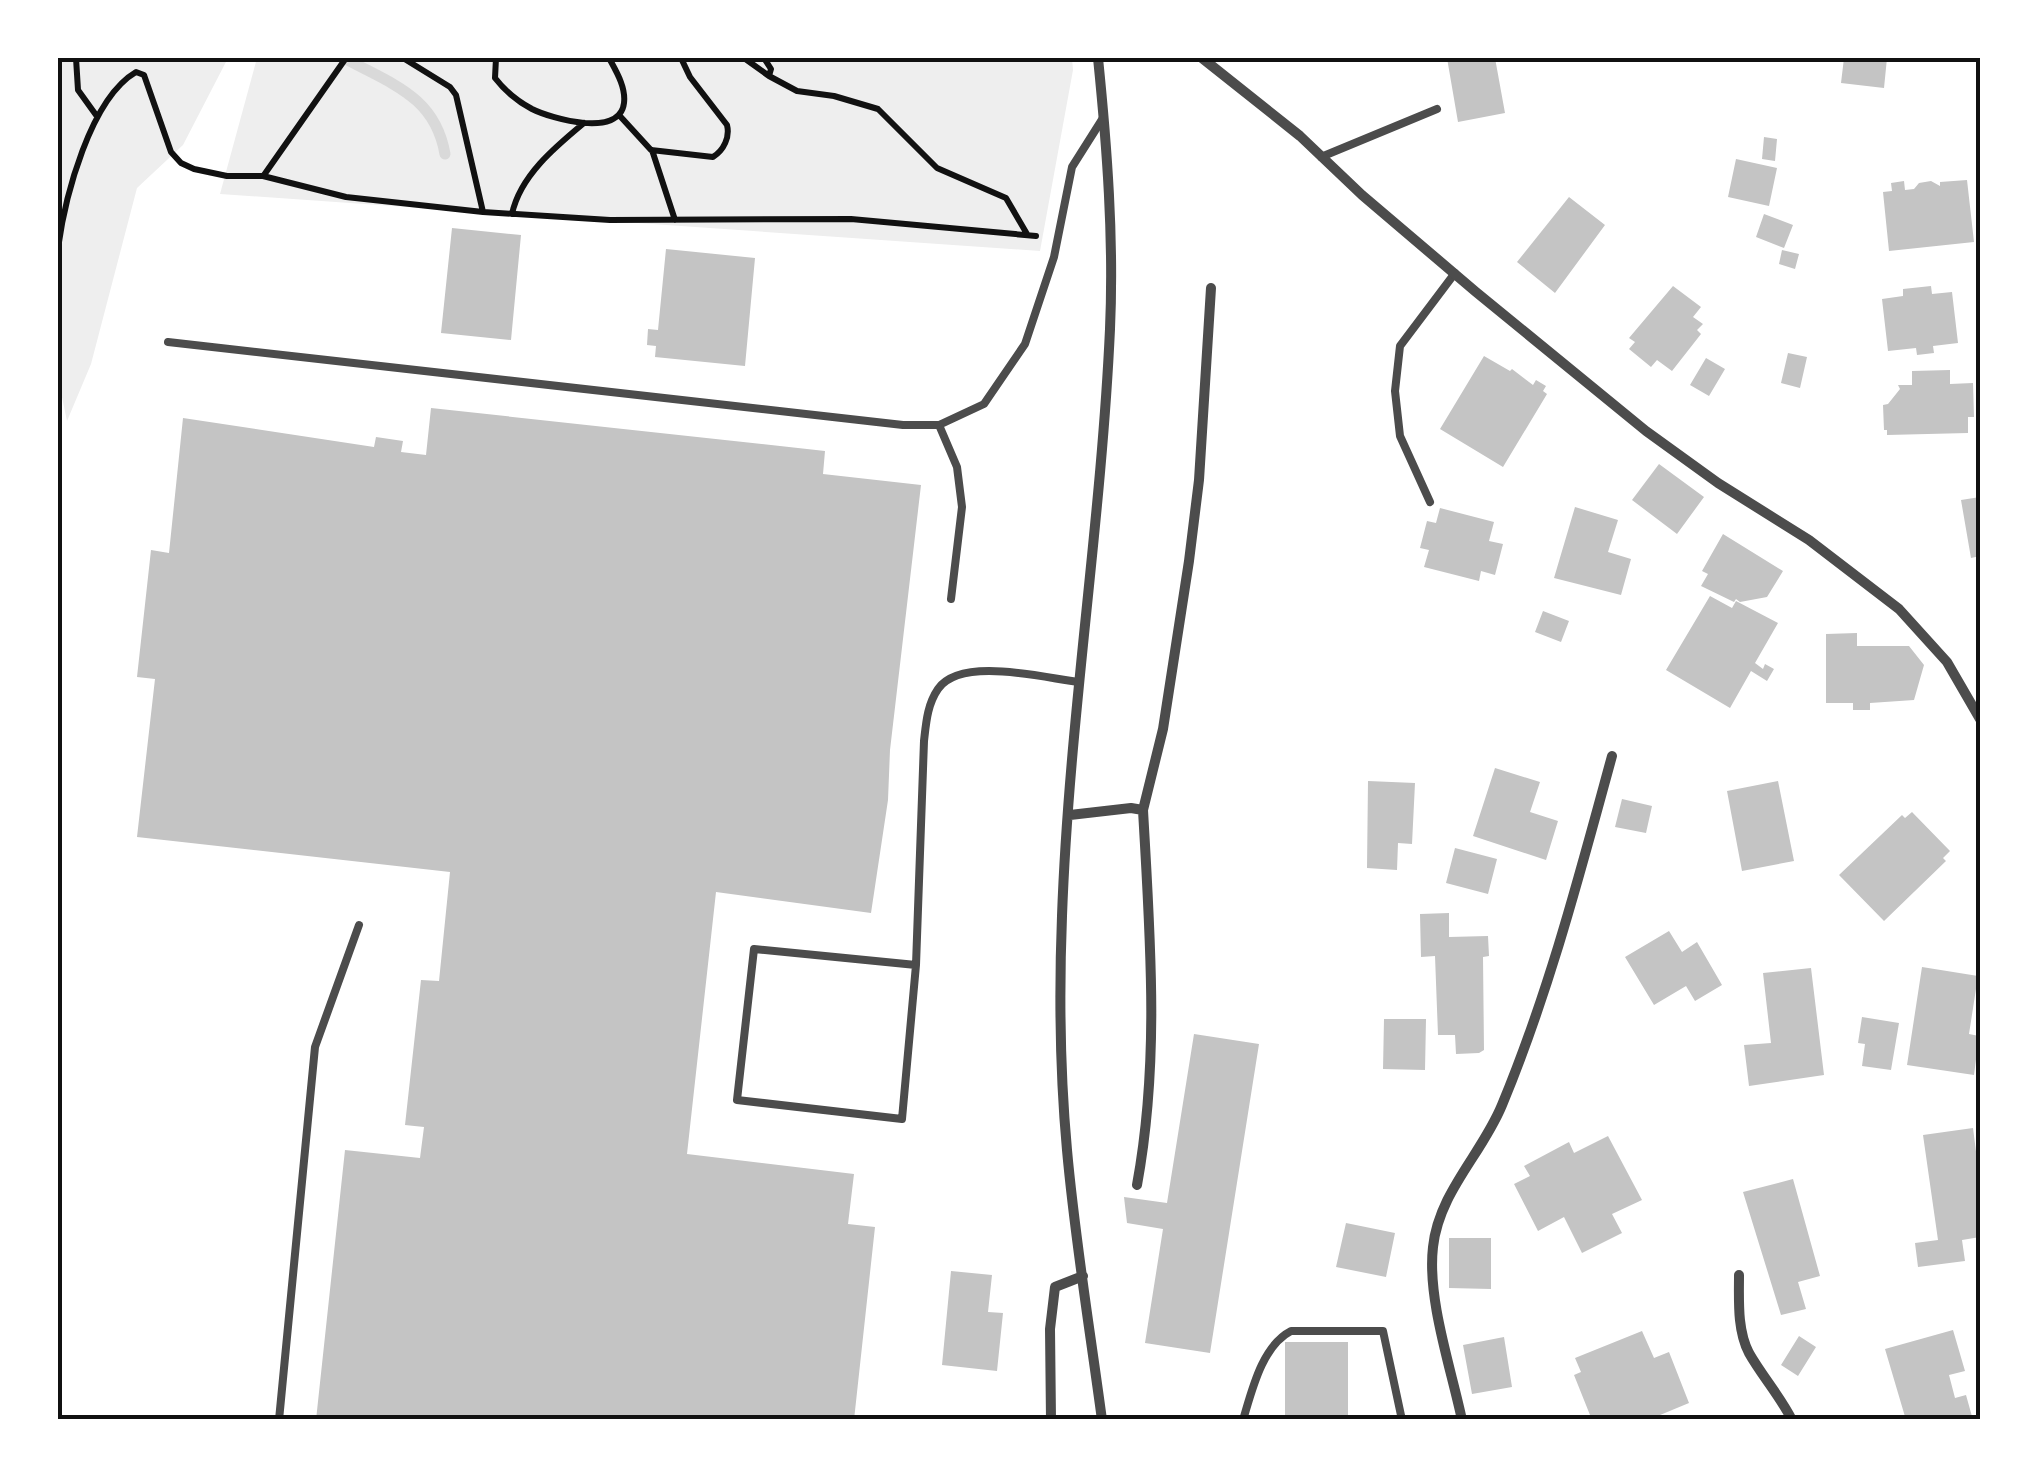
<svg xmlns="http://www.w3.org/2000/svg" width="2038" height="1477" font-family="'DejaVu Sans',sans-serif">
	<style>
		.green { fill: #eee }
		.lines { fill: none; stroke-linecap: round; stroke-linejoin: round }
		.stream { stroke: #d9d9d9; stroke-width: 11 }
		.building { fill: #c4c4c4 }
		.path { stroke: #111; stroke-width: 6 }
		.service { stroke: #4c4c4c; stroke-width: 8 }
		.minor { stroke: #4c4c4c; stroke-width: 10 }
		.neatline { fill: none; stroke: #111; stroke-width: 4 }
	</style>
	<rect width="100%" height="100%" fill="#fff"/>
	<path class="green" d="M 58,58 L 228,58 L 183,145 L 137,188 L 91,364 L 67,421 L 58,378 Z
		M 257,58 L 1072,58 L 1073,70 L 1040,251 L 220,194 Z"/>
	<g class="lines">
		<path class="stream" d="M 344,58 C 391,84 435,96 445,154"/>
	</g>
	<path class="building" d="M 1447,58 L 1495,58 L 1505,113 L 1458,122 Z
		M 1844,58 L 1887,58 L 1884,88 L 1841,83 Z
		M 1764,137 L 1777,139 L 1775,161 L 1762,159 Z
		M 1736,159 L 1777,168 L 1769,206 L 1728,197 Z
		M 1967,180 L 1974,242 L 1889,251 L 1883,192 L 1892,191 L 1891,183 L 1904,181 L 1905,190 L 1914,189 L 1919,183 L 1931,181 L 1940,186 L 1940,182 Z
		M 1569,197 L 1605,225 L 1555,293 L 1517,262 Z
		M 1764,214 L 1793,225 L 1784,248 L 1756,237 Z
		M 452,228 L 521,235 L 511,340 L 441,333 Z
		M 666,249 L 755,258 L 745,366 L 655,357 L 656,346 L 647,345 L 648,329 L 658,330 Z
		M 1782,250 L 1799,254 L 1795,269 L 1779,264 Z
		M 1673,286 L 1701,307 L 1693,317 L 1703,324 L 1697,330 L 1701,334 L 1672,371 L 1657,360 L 1651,367 L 1629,349 L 1635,342 L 1629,338 Z
		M 1931,286 L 1932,294 L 1952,292 L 1958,343 L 1933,346 L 1934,353 L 1917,355 L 1916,348 L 1888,351 L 1882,299 L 1903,296 L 1903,289 Z
		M 1788,353 L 1807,357 L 1800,388 L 1781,383 Z
		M 1484,356 L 1510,371 L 1512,369 L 1533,385 L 1536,380 L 1546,386 L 1543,391 L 1547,394 L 1503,467 L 1440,429 Z
		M 1706,358 L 1725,369 L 1709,396 L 1690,385 Z
		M 1950,370 L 1950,384 L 1973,383 L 1974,417 L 1968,417 L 1968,433 L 1887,435 L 1887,430 L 1884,430 L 1883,405 L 1888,404 L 1900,389 L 1898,385 L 1912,385 L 1912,371 Z
		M 431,408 L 825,451 L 823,474 L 921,485 L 890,750 L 888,800 L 871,913 L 716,892 L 687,1154 L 854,1174 L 848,1224 L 875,1227 L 854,1420 L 316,1420 L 345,1150 L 420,1158 L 424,1127 L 405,1125 L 421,980 L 439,981 L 450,872 L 137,837 L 155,679 L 137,677 L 151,550 L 169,553 L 183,418 L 374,447 L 376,437 L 403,441 L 401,452 L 426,455 Z
		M 1659,464 L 1704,497 L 1677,534 L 1632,500 Z
		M 1980,497 L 1980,556 L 1971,558 L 1961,500 Z
		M 1575,507 L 1618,520 L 1608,552 L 1631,559 L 1621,595 L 1554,578 Z
		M 1440,508 L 1494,522 L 1489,541 L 1503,544 L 1495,575 L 1481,571 L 1479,581 L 1424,567 L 1429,550 L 1420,548 L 1427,521 L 1436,523 Z
		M 1723,534 L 1783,571 L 1767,597 L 1740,602 L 1736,599 L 1734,602 L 1701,586 L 1708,574 L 1702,571 Z
		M 1710,596 L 1732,608 L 1736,601 L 1778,623 L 1755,663 L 1763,669 L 1765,664 L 1774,669 L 1767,681 L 1751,671 L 1730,708 L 1666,670 Z
		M 1543,611 L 1569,621 L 1561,642 L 1535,632 Z
		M 1857,633 L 1857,646 L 1909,646 L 1924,665 L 1914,700 L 1870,703 L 1870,710 L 1853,710 L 1853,703 L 1826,703 L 1826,634 Z
		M 1495,768 L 1540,782 L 1530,812 L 1558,821 L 1546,860 L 1473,836 Z
		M 1368,781 L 1415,783 L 1412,844 L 1398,843 L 1397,870 L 1367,868 Z
		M 1778,781 L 1794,861 L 1742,871 L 1727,791 Z
		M 1622,799 L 1652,806 L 1646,833 L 1615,827 Z
		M 1912,812 L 1950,851 L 1943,858 L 1946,861 L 1884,921 L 1839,875 L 1902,815 L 1905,818 Z
		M 1455,848 L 1497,859 L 1488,894 L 1446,883 Z
		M 1449,913 L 1449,937 L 1488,936 L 1489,956 L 1483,957 L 1484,1050 L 1479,1053 L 1456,1054 L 1455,1035 L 1438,1035 L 1435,956 L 1421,957 L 1420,914 Z
		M 1669,931 L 1682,952 L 1697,942 L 1722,985 L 1695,1001 L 1686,986 L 1654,1005 L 1625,957 Z
		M 1922,967 L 1978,976 L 1969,1034 L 1979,1036 L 1974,1075 L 1907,1065 Z
		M 1811,968 L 1824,1075 L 1749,1086 L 1744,1045 L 1771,1043 L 1763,973 Z
		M 1862,1017 L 1899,1023 L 1891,1070 L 1862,1066 L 1865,1044 L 1858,1043 Z
		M 1384,1019 L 1426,1019 L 1425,1070 L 1383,1069 Z
		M 1194,1034 L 1259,1044 L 1210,1353 L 1145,1343 L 1163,1229 L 1127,1223 L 1124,1197 L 1167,1203 Z
		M 1973,1128 L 1980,1183 L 1980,1237 L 1962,1240 L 1965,1261 L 1918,1267 L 1915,1243 L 1938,1240 L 1923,1135 Z
		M 1608,1136 L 1642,1200 L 1612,1214 L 1622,1233 L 1582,1253 L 1564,1217 L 1538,1231 L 1514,1184 L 1530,1176 L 1524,1166 L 1569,1142 L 1574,1153 Z
		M 1793,1179 L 1820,1276 L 1798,1282 L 1806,1309 L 1781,1315 L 1743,1192 Z
		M 1346,1223 L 1395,1233 L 1386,1277 L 1336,1267 Z
		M 1449,1238 L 1491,1238 L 1491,1289 L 1449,1288 Z
		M 951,1271 L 992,1275 L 988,1312 L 1003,1313 L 997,1371 L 942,1365 Z
		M 1953,1330 L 1965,1371 L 1949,1375 L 1955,1398 L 1966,1395 L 1973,1420 L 1906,1420 L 1885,1349 Z
		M 1642,1331 L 1654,1358 L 1669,1352 L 1689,1403 L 1648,1420 L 1592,1420 L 1574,1375 L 1581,1372 L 1575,1358 Z
		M 1799,1336 L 1816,1347 L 1798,1376 L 1781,1365 Z
		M 1504,1337 L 1512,1387 L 1472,1394 L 1463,1345 Z
		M 1285,1342 L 1348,1342 L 1348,1420 L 1285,1420 Z"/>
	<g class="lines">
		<path class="path" d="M 76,58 L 78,90 L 96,115
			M 403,58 L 450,87 L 456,95 L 483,212
			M 496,58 L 495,78 C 505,91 517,101 532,109 C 552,119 620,138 624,103 C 626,87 616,71 609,58
			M 744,58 L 769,76 L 797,91 L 834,96 L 878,109 L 937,168 L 1006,198 L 1027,234
			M 764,58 L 771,69 L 769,76
			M 619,115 L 651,150 L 713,157 C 724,150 730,137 727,125 L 690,77 L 681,58
			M 652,150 L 675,220
			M 264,175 L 346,58
			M 512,214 C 520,176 555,147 584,123
			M 58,248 C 65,197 90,99 136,72 L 144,75 L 171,152 L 181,163 L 194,169 L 227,176 L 263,176 L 346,197 L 483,212 L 610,220 L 851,219 L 1036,236"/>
		<path class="service" d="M 1321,157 L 1437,109
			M 168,342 L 903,425 L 939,425 L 984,404 L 1025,344 L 1054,257 L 1072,167 L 1103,118
			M 939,425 L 957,467 L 962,507 L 951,599
			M 1430,502 L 1400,436 L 1395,391 L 1400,346 L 1455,273
			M 916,965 L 754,949 L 737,1100 L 902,1119 L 916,965 L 924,741 C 926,724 927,705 938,689 C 961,656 1044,678 1079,682
			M 279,1420 L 315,1047 L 359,925
			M 1243,1420 C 1252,1390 1262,1346 1291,1331 L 1383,1331 L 1402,1420"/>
		<path class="minor" d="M 1098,58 C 1107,147 1114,239 1110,329 C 1101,525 1069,720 1062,916 C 1059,993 1060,1073 1067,1150 C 1075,1240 1090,1330 1102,1420
			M 1202,58 L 1300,136 L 1362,195 L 1476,292 L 1646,431 L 1718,483 L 1809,540 L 1899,609 L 1947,662 L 1980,719
			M 1143,810 L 1163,729 L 1189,561 L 1199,480 L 1211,288
			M 1070,815 L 1131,808 L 1143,810 C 1150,936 1160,1060 1137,1185
			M 1739,1275 C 1739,1300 1737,1330 1749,1353 C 1762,1376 1780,1396 1792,1420
			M 1051,1420 L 1050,1329 L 1055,1287 L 1083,1276
			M 1462,1420 C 1451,1368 1427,1299 1433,1247 C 1439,1192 1482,1154 1502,1105 C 1549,992 1580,873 1612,756"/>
	</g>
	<rect width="2038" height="1477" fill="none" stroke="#ffffff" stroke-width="120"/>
	<rect x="60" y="60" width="1918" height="1357" class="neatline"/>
</svg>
